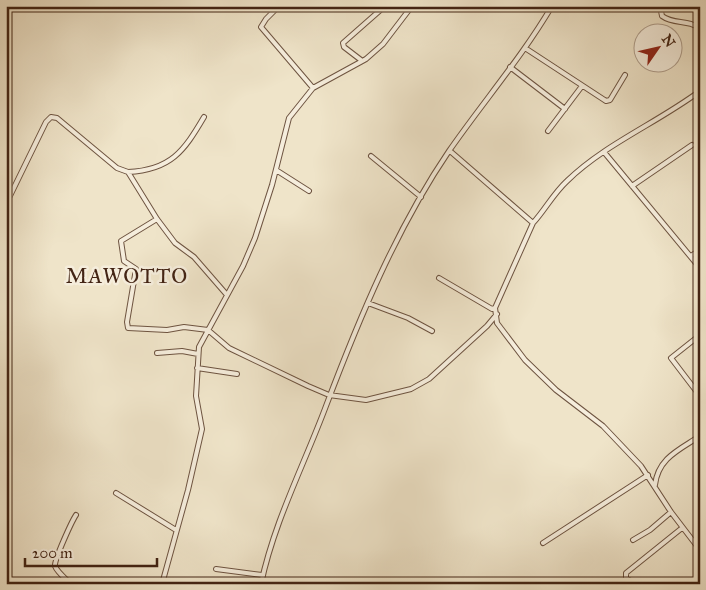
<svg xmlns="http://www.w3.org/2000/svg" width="706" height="590" font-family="'IM FELL Great Primer',serif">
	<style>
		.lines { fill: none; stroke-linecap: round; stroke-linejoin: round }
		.street-casing { stroke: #6e5441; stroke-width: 6 }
		.street { stroke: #f5eddc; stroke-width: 4 }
		.labels { text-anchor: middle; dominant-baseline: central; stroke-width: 5; stroke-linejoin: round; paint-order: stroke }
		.quarter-label { font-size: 21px; letter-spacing: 1px; fill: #432414; stroke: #f5eddc }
	</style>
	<rect width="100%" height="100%" fill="#efe4c9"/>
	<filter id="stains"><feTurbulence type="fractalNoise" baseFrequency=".004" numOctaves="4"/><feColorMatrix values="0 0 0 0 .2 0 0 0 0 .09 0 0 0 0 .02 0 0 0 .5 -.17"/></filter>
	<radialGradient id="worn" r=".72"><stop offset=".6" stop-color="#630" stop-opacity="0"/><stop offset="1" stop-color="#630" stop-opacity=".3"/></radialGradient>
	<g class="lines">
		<defs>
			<path id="street" d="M 279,6 L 266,19 L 261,27 L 313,88
				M 660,6 L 662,16 C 674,25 689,19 700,29
				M 525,48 L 606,101 L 610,100 L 625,75
				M 361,60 L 344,47 L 343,43 L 385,6
				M 510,67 L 565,109
				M 204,117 C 184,151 171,170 128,172 L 157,219 L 175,243 L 194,257 L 227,295
				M 548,131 L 582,86
				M 450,151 L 533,223 L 495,308 L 497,323 L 525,360 L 556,390 L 603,426 L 641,466 L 671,512 L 700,550
				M 604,152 L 700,268
				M 371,156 L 421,197
				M 276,170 L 309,191
				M 632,186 L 692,145
				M 6,204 L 46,122 L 51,117 L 57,118 L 117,168 L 128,172
				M 157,219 L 121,241 L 124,261 L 136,269 L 127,322 L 128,328 L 167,330 L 184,327 L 208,330 L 229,348 L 308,386 L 329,395 L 366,400 L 411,389 L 429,379 L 487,326 L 497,314
				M 533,223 C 545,210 553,194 567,181 C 605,144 657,123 700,91
				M 691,256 L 700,250
				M 439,278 L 492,309 L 495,308
				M 368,303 L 408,318 L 432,331
				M 700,335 L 671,358 L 700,396
				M 157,353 L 182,351 L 198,354
				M 197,368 L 237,374
				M 655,485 C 658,458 679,450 700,436
				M 116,493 L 176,530
				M 633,540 L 650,530 L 671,512
				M 543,543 L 648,475
				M 216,569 L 262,575
				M 71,584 C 66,579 57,572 55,566 C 54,560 72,521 76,515
				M 162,584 L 188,490 L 202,429 L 196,396 L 199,347 L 243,266 L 255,238 L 272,185 L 289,118 L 313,88 L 366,59 L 383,44 L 412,6
				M 261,584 C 274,522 304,465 326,406 C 359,319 396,229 449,151 C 483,102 522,57 552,6
				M 635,584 L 626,578 L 626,573 L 682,528"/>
		</defs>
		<use href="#street" class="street-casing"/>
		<use href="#street" class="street"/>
	</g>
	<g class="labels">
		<g class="quarter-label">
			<text x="127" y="276">MAWOTTO</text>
		</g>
	</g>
	<rect width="706" height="590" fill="none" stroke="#efe4c9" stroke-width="25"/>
	<rect x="8" y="8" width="691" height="575" fill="none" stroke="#432414" stroke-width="2.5"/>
	<rect x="12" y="12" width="681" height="565" fill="none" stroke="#432414"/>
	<g transform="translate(658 48) rotate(56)"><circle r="24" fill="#f5eddc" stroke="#ae9d8c"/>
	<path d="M0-4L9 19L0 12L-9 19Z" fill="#8f2418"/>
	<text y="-8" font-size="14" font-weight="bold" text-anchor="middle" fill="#432414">N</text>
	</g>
	<path d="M25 558v8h132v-8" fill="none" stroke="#432414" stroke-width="2.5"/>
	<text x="32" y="558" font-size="15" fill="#432414" stroke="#f5eddc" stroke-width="4" paint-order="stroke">200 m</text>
	<rect width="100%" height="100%" filter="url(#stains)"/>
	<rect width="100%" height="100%" fill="url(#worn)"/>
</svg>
